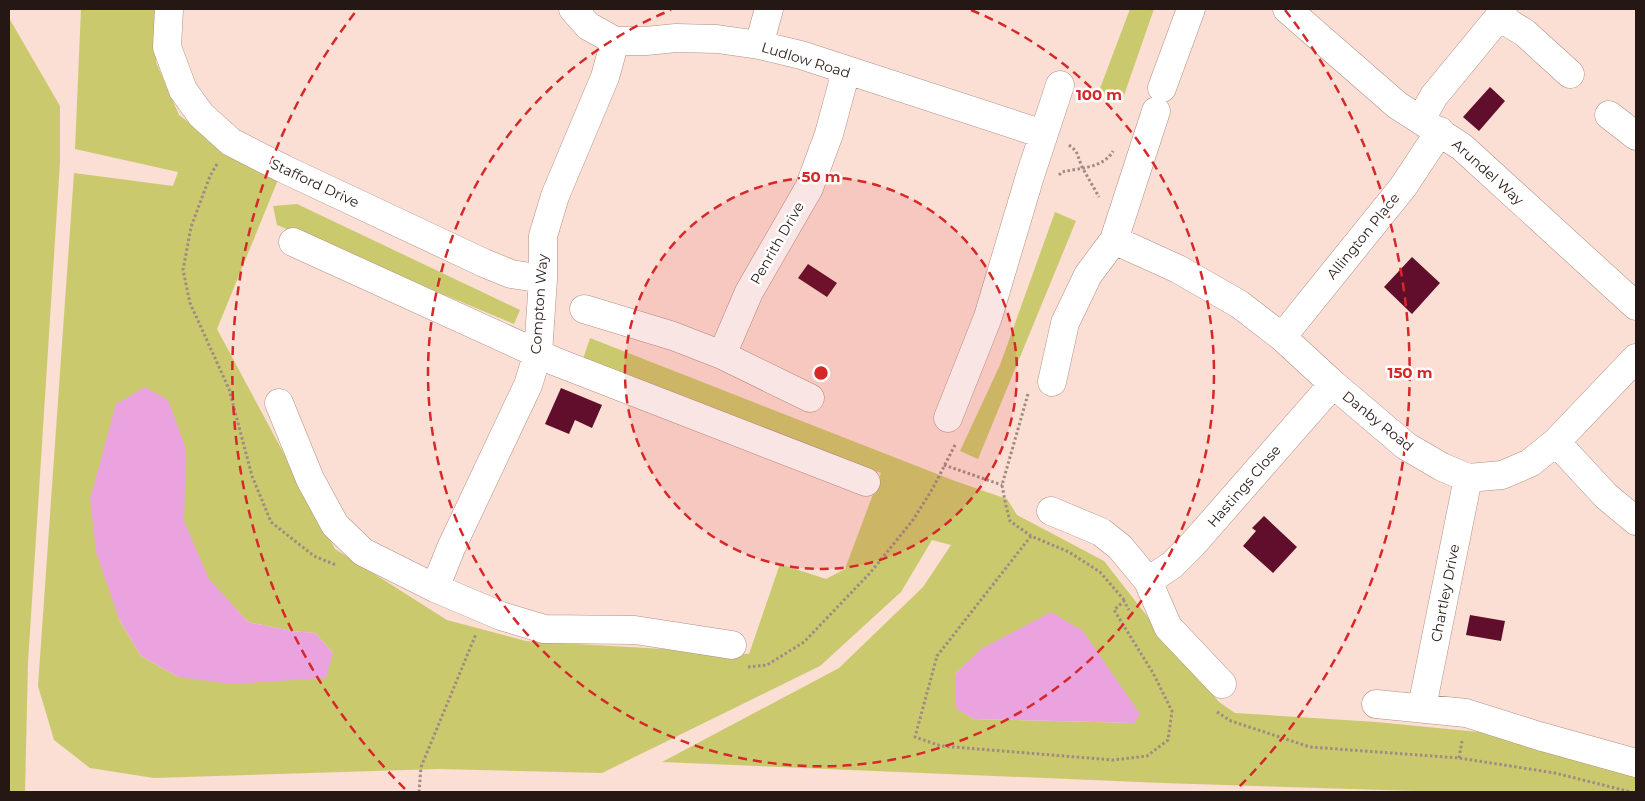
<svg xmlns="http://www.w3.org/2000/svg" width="1645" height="801" font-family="Montserrat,sans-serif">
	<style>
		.green { fill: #cbc96e; fill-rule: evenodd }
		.water { fill: #eaa3df }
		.building { fill: #600e2b }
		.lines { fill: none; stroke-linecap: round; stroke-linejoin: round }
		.minor-casing { stroke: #b19084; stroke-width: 29 }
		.path { stroke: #a18a83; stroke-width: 3; stroke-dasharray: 2.5 2.5; stroke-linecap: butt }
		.minor { stroke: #fff; stroke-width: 28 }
		.ring { fill: none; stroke: #d62828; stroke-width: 2.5; stroke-dasharray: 9 6 }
		.labels { text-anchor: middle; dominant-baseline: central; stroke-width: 5; stroke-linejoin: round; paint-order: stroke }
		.street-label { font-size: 14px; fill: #251814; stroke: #fff }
		.centre { fill: #d62828; stroke: #fff; stroke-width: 2.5 }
		.ring-label { font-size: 15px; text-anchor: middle; font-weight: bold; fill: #d62828; stroke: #fff; stroke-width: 5; stroke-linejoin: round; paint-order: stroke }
	</style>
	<rect width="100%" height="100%" fill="#fbded4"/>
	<path class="green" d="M 81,9 L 157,9 L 156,62 L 179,115 L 215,142 L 280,175 L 217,329 L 335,549 L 447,620 L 526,641 L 749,654 L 780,564 L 826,579 L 845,569 L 881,473 L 582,362 L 590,338 L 955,481 L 1007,499 L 1017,515 L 1104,561 L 1158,630 L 1219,702 L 1235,713 L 1376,722 L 1489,733 L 1636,770 L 1636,792 L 1448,792 L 1162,783 L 662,762 L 839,668 L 923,587 L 951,545 L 932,540 L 901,592 L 820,666 L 602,773 L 438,769 L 154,778 L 90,768 L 54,740 L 38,686 L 74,173 L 173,186 L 178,172 L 75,149 ZM 184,522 L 208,579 L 248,622 L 292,631 L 315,633 L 333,653 L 178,677 L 141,656 L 119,619 ZM 982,649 L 1134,723 L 974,719 L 956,708 L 955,674 Z
		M 1130,9 L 1154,9 L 1122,101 L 1099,91 Z
		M 9,18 L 60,106 L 60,162 L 28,663 L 25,792 L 9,792 Z
		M 297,204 L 520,310 L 514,324 L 277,225 L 273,206 Z
		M 1055,212 L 1076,221 L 978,459 L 960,451 L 1000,365 Z"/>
	<path class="water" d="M 145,387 L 168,400 L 186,449 L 184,521 L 209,579 L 248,622 L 292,631 L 315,633 L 333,653 L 326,678 L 232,684 L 178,677 L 141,656 L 119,619 L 96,552 L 90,499 L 116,404 Z
		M 1051,612 L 1083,631 L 1140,714 L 1134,723 L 974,719 L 955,708 L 955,674 L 981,649 Z"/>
	<path class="building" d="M 1490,87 L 1505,101 L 1479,131 L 1463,117 Z
		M 1412,257 L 1440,283 L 1412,314 L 1384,287 Z
		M 808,264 L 837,283 L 827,297 L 798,278 Z
		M 561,388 L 602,405 L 592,428 L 575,420 L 569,434 L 545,424 Z
		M 1264,516 L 1297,547 L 1273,573 L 1243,546 L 1256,531 L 1252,528 Z
		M 1470,615 L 1505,621 L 1501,641 L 1466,635 Z"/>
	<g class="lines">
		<defs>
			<path id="minor" d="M 169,9 L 167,47 L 183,90 L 201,115 L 231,142 L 284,169 L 484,263 L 511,274 L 543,279
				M 573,9 L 588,26 L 615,41 L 646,41 L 676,38 L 717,39 L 759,45 L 801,55 L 1043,134
				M 1287,9 L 1397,105 L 1462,147 L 1636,306
				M 1499,17 L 1525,33 L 1570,74
				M 759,45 L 769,9
				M 1162,88 L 1191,9
				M 1609,115 L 1636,136
				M 1421,119 L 1434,96 L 1499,17 L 1503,9
				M 1114,240 L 1178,269 L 1239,304 L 1282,337 L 1333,384 L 1406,446 L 1442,467 L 1468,478 L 1502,475 L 1530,463 L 1556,442 L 1636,358
				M 293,242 L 554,361 L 866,482
				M 584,309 L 673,336 L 722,355 L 810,398
				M 1282,337 L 1403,187 L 1440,131
				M 722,355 L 749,292 L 809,188 L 829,134 L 846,71
				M 1052,382 L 1065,323 L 1088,275 L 1114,240 L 1156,111
				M 279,403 L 310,479 L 335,525 L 363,552 L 435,588 L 501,616 L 544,629 L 635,630 L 732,645
				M 948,418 L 988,317 L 1030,176 L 1060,85
				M 1556,442 L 1606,496 L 1636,521
				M 1051,511 L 1101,532 L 1120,547 L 1148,581 L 1168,627 L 1222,684
				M 1148,581 L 1172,565 L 1193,544 L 1333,384
				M 435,588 L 451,548 L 528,385 L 538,353 L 543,279 L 543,236 L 555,196 L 605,77 L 615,41
				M 1376,704 L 1466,713 L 1539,736 L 1636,763
				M 1422,707 L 1468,478"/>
		</defs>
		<use href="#minor" class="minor-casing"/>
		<path class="path" d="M 1069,145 L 1076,151 L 1082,167 L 1099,197
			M 217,164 L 210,176 L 191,227 L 183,270 L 190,303 L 229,389 L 252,476 L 271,522 L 314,556 L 336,565
			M 1059,175 L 1062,172 C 1079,168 1104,168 1113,151
			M 1028,394 L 1002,485 L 1006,506 L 1010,521 L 1031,536 L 1069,552 L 1100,572 L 1125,601
			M 944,465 L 1002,485
			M 1031,536 L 937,656 L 915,737 L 941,746 L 1113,760 L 1147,756 L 1168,740 L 1172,711 L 1153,673 L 1114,610 L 1124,601 L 1129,610
			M 748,667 L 767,665 L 804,642 L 870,573 L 913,520 L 933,488 L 956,443
			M 1217,712 L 1231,721 L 1310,747 L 1459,758 L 1555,773 L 1631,792
			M 1459,758 L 1462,741
			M 419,792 L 421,767 L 476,634"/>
		<use href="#minor" class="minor"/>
	</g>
	<circle cx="821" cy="373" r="196" fill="#d62828" fill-opacity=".12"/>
	<g class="ring">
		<circle cx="821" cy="373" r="196"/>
		<path d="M971 10A393 393 0 1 1 671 10"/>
		<path d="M405 789A589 589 0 0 1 357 10M1285 10A589 589 0 0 1 1237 789"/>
	</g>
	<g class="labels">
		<g class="street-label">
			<text transform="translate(806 60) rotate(17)">Ludlow Road</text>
			<text transform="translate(1488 172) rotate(42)">Arundel Way</text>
			<text transform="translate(315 183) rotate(25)">Stafford Drive</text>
			<text transform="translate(1363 236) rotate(-51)">Allington Place</text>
			<text transform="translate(777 243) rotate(-60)">Penrith Drive</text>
			<text transform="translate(539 304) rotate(-86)">Compton Way</text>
			<text transform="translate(1378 421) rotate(39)">Danby Road</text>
			<text transform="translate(1244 486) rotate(-49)">Hastings Close</text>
			<text transform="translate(1445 593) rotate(-79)">Chartley Drive</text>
		</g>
	</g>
	<circle cx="821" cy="373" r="8" class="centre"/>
	<g class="ring-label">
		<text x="1099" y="100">100 m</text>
		<text x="821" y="182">50 m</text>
		<text x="1410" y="378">150 m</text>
	</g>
	<rect width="1645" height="801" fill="none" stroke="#251814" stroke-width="20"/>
</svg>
